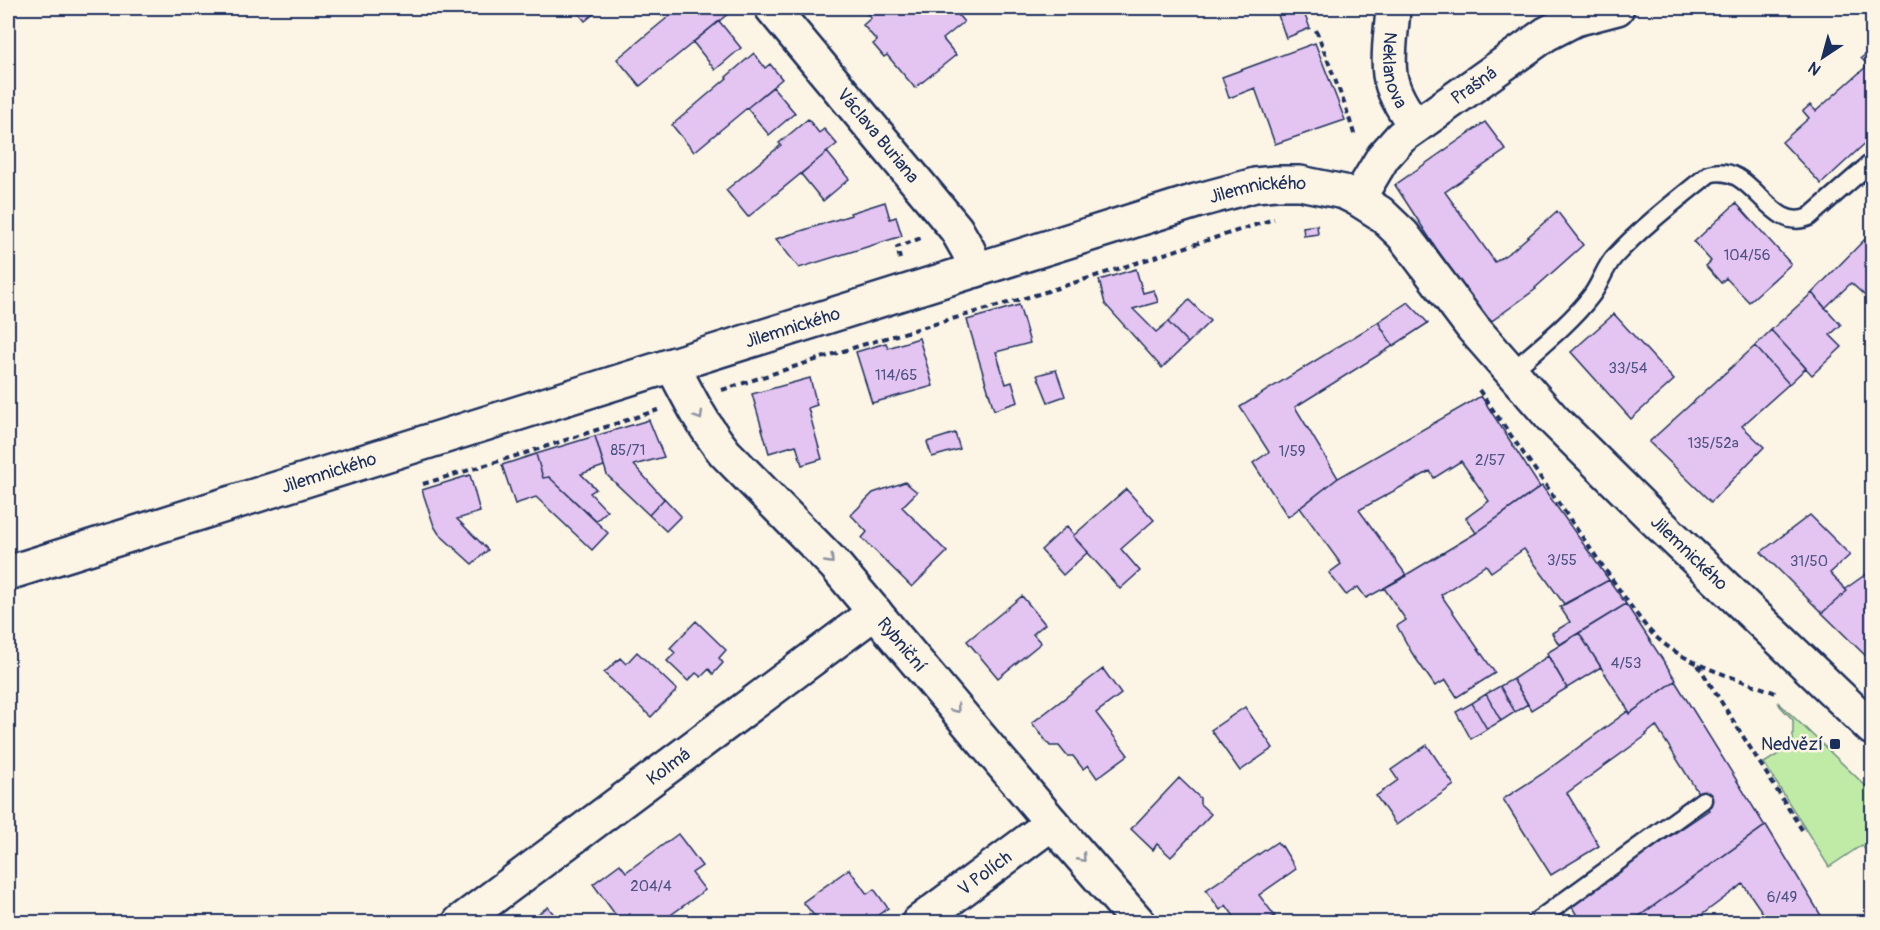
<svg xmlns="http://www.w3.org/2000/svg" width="1880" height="930" font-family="Pangolin,sans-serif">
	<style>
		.green { fill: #c0eba7; stroke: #6e8d82; stroke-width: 1.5 }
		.building { fill: #e4c4f1; stroke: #1b2f5e; stroke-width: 1.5 }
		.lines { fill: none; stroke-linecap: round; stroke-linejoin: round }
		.lane-casing { stroke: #1b2f5e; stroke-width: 21 }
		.street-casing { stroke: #1b2f5e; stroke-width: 38 }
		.secondary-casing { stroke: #1b2f5e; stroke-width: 38 }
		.path { stroke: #1b2f5e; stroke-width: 4; stroke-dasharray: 6 4.5; stroke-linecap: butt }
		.lane { stroke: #fcf5e5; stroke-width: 16 }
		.street { stroke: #fcf5e5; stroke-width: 33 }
		.secondary { stroke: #fcf5e5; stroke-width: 33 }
		.oneway { stroke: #8c92a2 }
		.poi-dot { fill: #1b2f5e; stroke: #fcf5e5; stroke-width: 2 }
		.labels { text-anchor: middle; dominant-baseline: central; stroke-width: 5; stroke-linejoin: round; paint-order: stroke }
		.number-label { font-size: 15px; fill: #4d5483 }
		.street-label { font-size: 18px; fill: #1b2f5e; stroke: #fcf5e5 }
		.poi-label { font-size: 18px; fill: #1b2f5e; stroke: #fcf5e5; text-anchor: end }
	</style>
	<rect width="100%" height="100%" fill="#fcf5e5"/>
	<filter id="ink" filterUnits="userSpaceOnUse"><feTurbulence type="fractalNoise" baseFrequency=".0167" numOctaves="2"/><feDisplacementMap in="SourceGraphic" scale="12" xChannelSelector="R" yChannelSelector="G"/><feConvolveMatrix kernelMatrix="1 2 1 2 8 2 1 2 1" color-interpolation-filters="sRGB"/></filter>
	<g filter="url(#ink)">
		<path class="green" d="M 1778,702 L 1872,792 L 1869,805 L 1872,815 L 1872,861 L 1862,845 L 1829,867 L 1764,763 L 1793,745 L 1793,720 L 1780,706 Z"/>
		<path class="building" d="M 574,8 L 601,8 L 585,21 Z
			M 676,8 L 724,8 L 729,13 L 640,86 L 617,59 L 673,13 L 671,11 Z
			M 862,8 L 952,8 L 964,22 L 943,39 L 956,55 L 915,88 L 887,55 L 884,57 L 873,44 L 877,41 L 863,25 L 871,18 Z
			M 1262,8 L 1302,8 L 1310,28 L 1286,38 L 1276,9 L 1264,13 Z
			M 719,21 L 741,48 L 715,70 L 693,42 Z
			M 1315,43 L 1345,120 L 1275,144 L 1255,88 L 1229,98 L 1222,77 Z
			M 1869,52 L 1872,56 L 1872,137 L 1821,184 L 1782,142 L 1809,118 L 1803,111 L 1810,105 L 1816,111 L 1868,65 L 1861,58 Z
			M 754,53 L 765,68 L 770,64 L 782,79 L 694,152 L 672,125 L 727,78 L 726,77 Z
			M 773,87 L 795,113 L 769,135 L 747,108 Z
			M 808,119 L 819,133 L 824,129 L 837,144 L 748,217 L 726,190 L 781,145 L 779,143 Z
			M 1485,122 L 1506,150 L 1445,192 L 1495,262 L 1513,250 L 1557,211 L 1583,245 L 1535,288 L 1536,289 L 1489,323 L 1436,248 L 1395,185 Z
			M 827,152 L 849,179 L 823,201 L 801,174 Z
			M 885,202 L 890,219 L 896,217 L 902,236 L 799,268 L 776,239 L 851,215 L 850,213 Z
			M 1736,203 L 1791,264 L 1749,302 L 1726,278 L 1721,283 L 1706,266 L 1711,261 L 1694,242 Z
			M 1317,225 L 1318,234 L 1304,236 L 1303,227 Z
			M 1872,232 L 1872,302 L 1851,283 L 1825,308 L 1812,293 Z
			M 1136,269 L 1143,293 L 1154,290 L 1158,302 L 1133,309 L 1156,332 L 1168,322 L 1188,343 L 1162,368 L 1105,304 L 1099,280 Z
			M 1812,293 L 1841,325 L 1830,335 L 1842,347 L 1812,375 L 1771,330 Z
			M 1189,300 L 1210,321 L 1188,343 L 1168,322 Z
			M 1408,302 L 1428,323 L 1393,346 L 1378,322 Z
			M 1019,305 L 1030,343 L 996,352 L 1006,384 L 1012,382 L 1018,402 L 994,410 L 967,320 Z
			M 1614,314 L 1674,380 L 1631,419 L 1571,352 Z
			M 1378,322 L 1393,346 L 1295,407 L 1338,478 L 1288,517 L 1253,463 L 1269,452 L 1240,407 Z
			M 1771,330 L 1806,368 L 1789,384 L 1755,346 Z
			M 919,338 L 933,386 L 872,403 L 856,352 L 886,343 L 888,348 Z
			M 1755,346 L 1789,384 L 1742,426 L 1764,447 L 1711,502 L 1649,442 Z
			M 1056,370 L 1065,396 L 1048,402 L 1037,375 Z
			M 810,378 L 817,405 L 808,408 L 822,459 L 802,465 L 796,445 L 769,453 L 752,394 Z
			M 1481,396 L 1540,487 L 1476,533 L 1466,518 L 1489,501 L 1461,461 L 1434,478 L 1430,471 L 1359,510 L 1407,576 L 1366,598 L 1358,587 L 1346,595 L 1329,573 L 1341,564 L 1300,508 L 1338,478 Z
			M 649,420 L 664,457 L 634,465 L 664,499 L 649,515 L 607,475 L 595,436 Z
			M 955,433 L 960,449 L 932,457 L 927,442 Z
			M 595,436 L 604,466 L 581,474 L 596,489 L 590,493 L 607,511 L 596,521 L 549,477 L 543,478 L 536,454 Z
			M 536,454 L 543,478 L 549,477 L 608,533 L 592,550 L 536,497 L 515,504 L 502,465 Z
			M 470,475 L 480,512 L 457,519 L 488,550 L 472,564 L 439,534 L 434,526 L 422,490 Z
			M 905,482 L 917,492 L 902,507 L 947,552 L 912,587 L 862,538 L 867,532 L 851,515 L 873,493 Z
			M 1542,486 L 1609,580 L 1564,604 L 1524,549 L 1491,572 L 1486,565 L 1441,595 L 1495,673 L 1457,697 L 1446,680 L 1435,686 L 1412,653 L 1397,626 L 1406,620 L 1384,588 L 1476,533 Z
			M 1126,489 L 1154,520 L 1121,549 L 1140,571 L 1120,589 L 1073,536 Z
			M 664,498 L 681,516 L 666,531 L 649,515 L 664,499 Z
			M 1810,515 L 1850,555 L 1830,573 L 1847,591 L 1822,613 L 1761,552 Z
			M 1067,526 L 1074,535 L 1073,536 L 1088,552 L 1063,575 L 1041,550 Z
			M 1872,570 L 1872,662 L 1822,613 L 1847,591 L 1845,589 Z
			M 1609,580 L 1626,604 L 1559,645 L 1552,633 L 1570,622 L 1560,607 Z
			M 1022,596 L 1045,624 L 1033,634 L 1041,643 L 998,678 L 967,641 Z
			M 1626,604 L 1676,680 L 1630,713 L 1579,633 Z
			M 696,621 L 726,650 L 719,658 L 723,663 L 713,674 L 709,669 L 701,677 L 696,673 L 688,681 L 667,661 L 675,653 L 670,648 Z
			M 1579,633 L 1601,667 L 1567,688 L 1547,653 Z
			M 637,652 L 677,690 L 651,717 L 604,673 L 620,658 L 626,664 Z
			M 1548,656 L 1567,688 L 1531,710 L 1513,679 Z
			M 1103,669 L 1121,694 L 1096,713 L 1128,755 L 1097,778 L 1088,765 L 1083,769 L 1073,756 L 1067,756 L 1059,746 L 1050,746 L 1032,723 Z
			M 1513,679 L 1528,704 L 1515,712 L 1500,686 Z
			M 1675,681 L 1765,826 L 1631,922 L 1581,922 L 1570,904 L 1709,810 L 1656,726 L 1646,734 L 1647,735 L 1567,793 L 1599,846 L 1551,875 L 1503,799 L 1542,774 L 1628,711 L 1629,714 Z
			M 1500,686 L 1515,712 L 1501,721 L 1486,694 Z
			M 1486,694 L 1501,721 L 1487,729 L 1472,703 Z
			M 1472,703 L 1487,729 L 1471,739 L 1456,712 Z
			M 1245,707 L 1273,748 L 1240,771 L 1211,730 Z
			M 1427,745 L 1454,785 L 1396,825 L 1376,796 L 1398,780 L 1391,770 Z
			M 1179,778 L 1200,798 L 1200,804 L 1211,814 L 1171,857 L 1157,844 L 1153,850 L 1131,829 Z
			M 1766,825 L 1825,922 L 1769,922 L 1743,884 L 1692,922 L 1631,922 Z
			M 678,834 L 702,866 L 692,873 L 705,890 L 661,922 L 635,922 L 629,914 L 620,921 L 593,884 L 620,864 L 626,872 Z
			M 1277,842 L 1281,847 L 1282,846 L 1296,869 L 1259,895 L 1275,916 L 1265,922 L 1238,922 L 1226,905 L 1220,910 L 1206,890 Z
			M 849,869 L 867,894 L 874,889 L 888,908 L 868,922 L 816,922 L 814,920 L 816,918 L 803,902 Z
			M 548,907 L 560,922 L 526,922 Z"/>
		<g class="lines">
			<defs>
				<path id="lane" d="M 1511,372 C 1538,348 1569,325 1591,296 C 1601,283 1604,268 1615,256 C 1643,226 1677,200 1709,174 C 1753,160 1769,235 1809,217 L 1872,162
					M 1535,922 L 1703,800"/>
				<g id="street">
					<path id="s1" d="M 772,8 L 956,229 L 968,250 L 976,270"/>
					<path id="s2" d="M 1393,8 C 1392,29 1387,53 1390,75 C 1393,94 1405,112 1416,126"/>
					<path id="s3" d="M 1358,199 L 1383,157 L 1401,137 L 1546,34 L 1575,19 L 1617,8"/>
					<path id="s4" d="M 672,365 C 688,396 703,426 725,453 L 835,565 L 1052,823 L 1138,922"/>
					<path id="s5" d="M 460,922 L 875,612"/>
					<path id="s6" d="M 919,922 L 1052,823"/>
				</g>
				<g id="secondary">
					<path id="s7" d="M 8,573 L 1196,201 L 1255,185 L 1276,183 L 1300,183 L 1344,192 L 1358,199 L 1380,213 L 1403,235 L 1473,328 L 1553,419 L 1654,519 L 1872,728"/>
				</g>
			</defs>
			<use href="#lane" class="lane-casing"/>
			<use href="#street" class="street-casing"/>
			<use href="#secondary" class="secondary-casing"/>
			<path class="path" d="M 1316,30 L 1346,108 L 1355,137
				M 900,259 L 897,247 L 921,238
				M 722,390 L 862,345 L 1042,293 L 1274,219
				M 1479,390 L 1635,612 C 1642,621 1648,630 1656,637 C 1690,668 1737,677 1778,694
				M 423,484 L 532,451 L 658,410
				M 1698,665 L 1804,833"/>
			<use href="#lane" class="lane"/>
			<use href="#street" class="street"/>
			<use href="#secondary" class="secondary"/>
		</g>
		<defs><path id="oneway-chevron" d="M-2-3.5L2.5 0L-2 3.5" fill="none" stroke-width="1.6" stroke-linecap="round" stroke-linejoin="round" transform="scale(1.5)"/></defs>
		<g class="oneway">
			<use href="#oneway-chevron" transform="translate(699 416) rotate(59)"/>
			<use href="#oneway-chevron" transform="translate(830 560) rotate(46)"/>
			<use href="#oneway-chevron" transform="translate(956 709) rotate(50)"/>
			<use href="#oneway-chevron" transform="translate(1082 858) rotate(49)"/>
		</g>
	</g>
	<rect class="poi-dot" x="1829" y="738" width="12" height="12" rx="3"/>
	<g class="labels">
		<g class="number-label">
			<text x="1747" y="255">104/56</text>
			<text x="1628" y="368">33/54</text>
			<text x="896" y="375">114/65</text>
			<text x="1713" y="443">135/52a</text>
			<text x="628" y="450">85/71</text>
			<text x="1292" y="451">1/59</text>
			<text x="1490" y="460">2/57</text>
			<text x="1562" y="560">3/55</text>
			<text x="1809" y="561">31/50</text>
			<text x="1626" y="663">4/53</text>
			<text x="651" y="886">204/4</text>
			<text x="1782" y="897">6/49</text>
		</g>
		<g class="street-label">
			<text stroke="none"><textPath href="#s2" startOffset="63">Neklanova</textPath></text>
			<text stroke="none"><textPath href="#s3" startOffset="165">Prašná</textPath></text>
			<text stroke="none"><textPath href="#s1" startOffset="166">Václava Buriana</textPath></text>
			<text stroke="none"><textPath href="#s7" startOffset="1308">Jilemnického</textPath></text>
			<text stroke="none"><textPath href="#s7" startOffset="822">Jilemnického</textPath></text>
			<text stroke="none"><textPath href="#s7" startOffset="336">Jilemnického</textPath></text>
			<text stroke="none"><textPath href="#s7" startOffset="1898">Jilemnického</textPath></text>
			<text stroke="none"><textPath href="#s4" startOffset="364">Rybniční</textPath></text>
			<text stroke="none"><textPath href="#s5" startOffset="260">Kolmá</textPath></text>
			<text stroke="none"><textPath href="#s6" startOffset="82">V Polích</textPath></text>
		</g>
		<g class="poi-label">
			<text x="1823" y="744">Nedvězí</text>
		</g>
	</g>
	<rect width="1880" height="930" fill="none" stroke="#fcf5e5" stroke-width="30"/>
	<rect x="15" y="15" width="1850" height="900" fill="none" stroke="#1b2f5e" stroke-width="2" filter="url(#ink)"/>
	<g transform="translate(1823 57) rotate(216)" stroke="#fcf5e5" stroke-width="4.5" paint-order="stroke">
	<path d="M0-4.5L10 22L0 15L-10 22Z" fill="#1b2f5e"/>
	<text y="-9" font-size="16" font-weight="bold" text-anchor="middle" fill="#1b2f5e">N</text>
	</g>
</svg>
